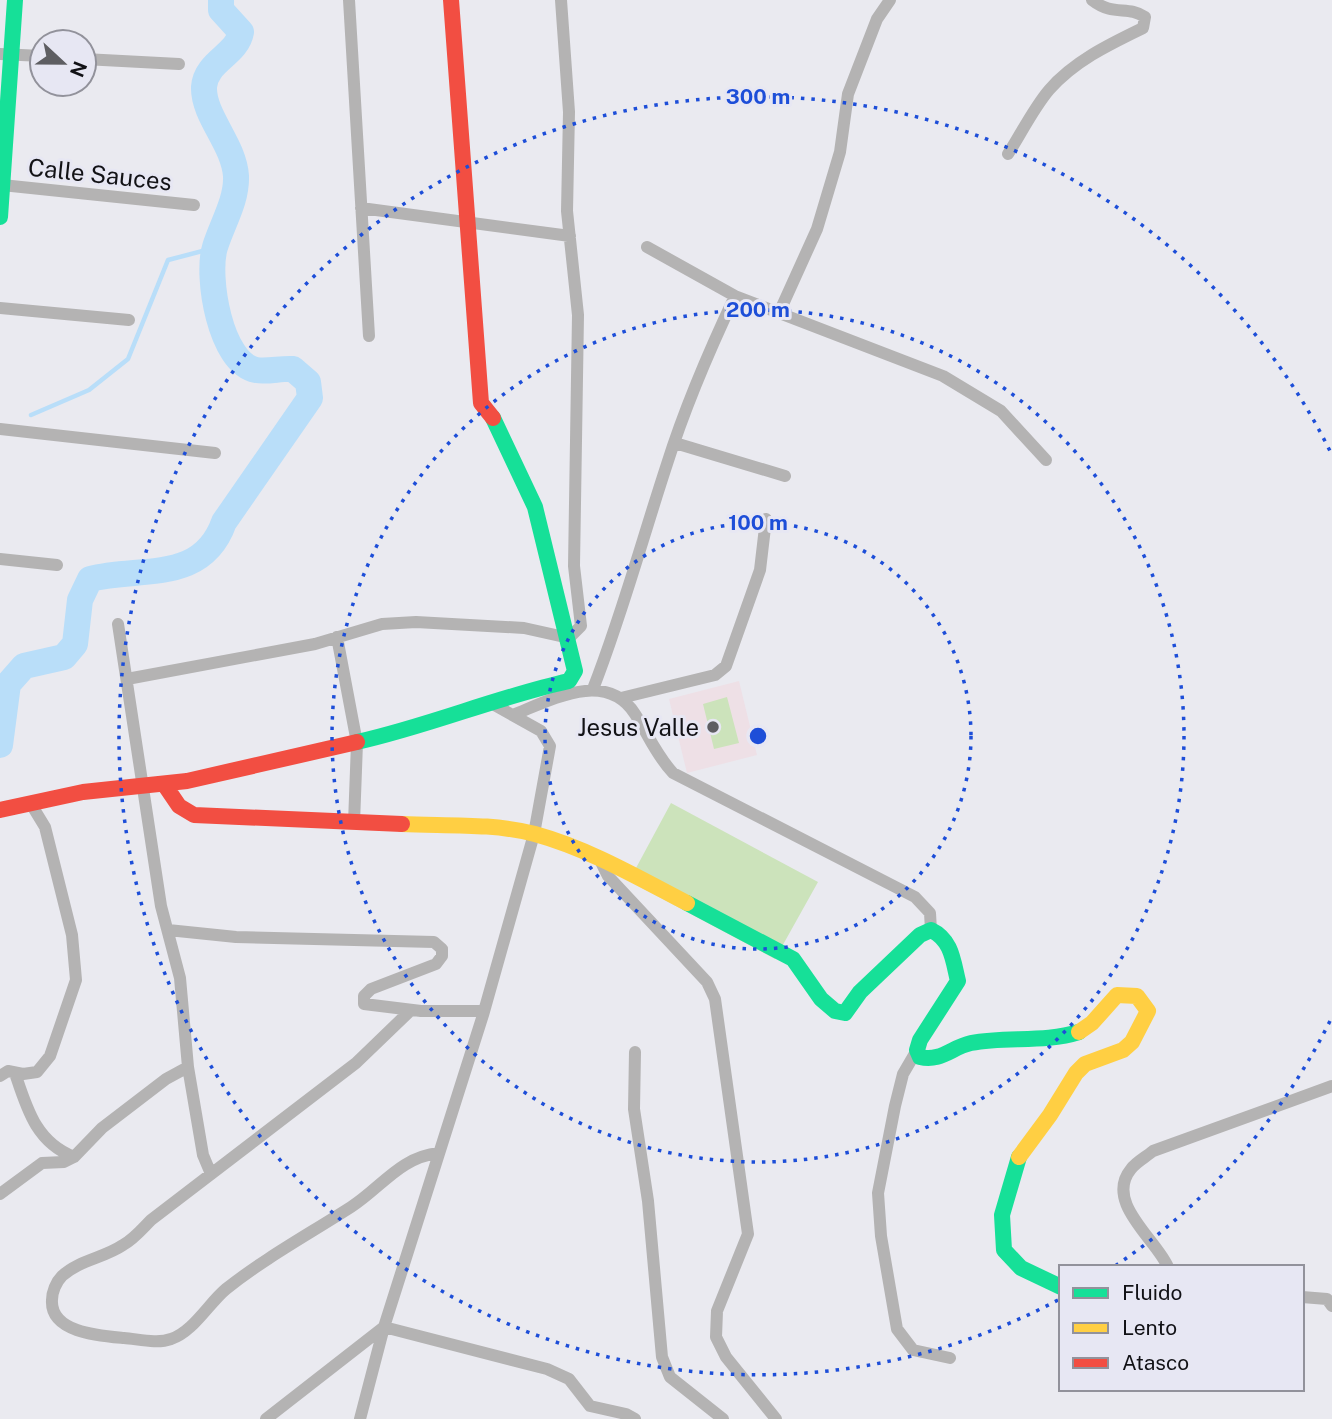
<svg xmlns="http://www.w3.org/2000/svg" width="1332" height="1419" font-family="'Public Sans',sans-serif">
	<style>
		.education { fill: #eee0e6 }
		.grass { fill: #cce3bb }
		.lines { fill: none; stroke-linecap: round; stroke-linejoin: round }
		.stream { stroke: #b9def9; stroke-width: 4.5 }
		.river { stroke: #b9def9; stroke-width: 26 }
		.street { stroke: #b4b3b3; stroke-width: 12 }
		.fast { stroke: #16e098; stroke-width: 16 }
		.slow { stroke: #ffcf43; stroke-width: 16 }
		.jam { stroke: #f24e42; stroke-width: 16 }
		.ring { fill: none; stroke: #1d4ed8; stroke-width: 3.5; stroke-dasharray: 3.5 7 }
		.poi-dot { fill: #5e5e62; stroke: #e7e7f3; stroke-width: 2.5 }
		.labels { text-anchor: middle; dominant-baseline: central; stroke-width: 6; stroke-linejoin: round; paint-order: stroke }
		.street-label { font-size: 24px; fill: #121216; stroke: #e7e7f3 }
		.poi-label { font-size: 24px; fill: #121216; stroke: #e7e7f3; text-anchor: end }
		.centre { fill: #1d4ed8; stroke: #e7e7f3; stroke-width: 3.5 }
		.ring-label { font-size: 21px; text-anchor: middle; font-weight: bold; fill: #1d4ed8; stroke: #e7e7f3; stroke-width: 6; stroke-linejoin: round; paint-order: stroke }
	</style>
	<rect width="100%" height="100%" fill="#eaeaf0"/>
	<path class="education" d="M 739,681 L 757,755 L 687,773 L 669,699 Z"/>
	<path class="grass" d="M 727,697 L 739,743 L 714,749 L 703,704 Z
		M 671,803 L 818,882 L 775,959 L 629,881 Z"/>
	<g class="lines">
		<path class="stream" d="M 31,415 L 89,390 L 128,359 L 168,260 L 214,248"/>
		<path class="river" d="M 0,745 L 8,684 L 24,666 L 64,657 L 75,644 L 80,600 L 90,579 C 142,566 202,584 224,522 L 310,398 L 308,382 L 293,369 C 282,368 267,372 256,370 C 220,363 206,276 215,247 C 222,224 237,201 236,176 C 234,144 203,116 204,87 C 206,61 237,55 241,32 L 221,10 L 221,0"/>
		<path class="street" d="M 349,0 L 369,336
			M 0,54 L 42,56
			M 84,59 L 179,64
			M 1008,154 C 1021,134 1033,109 1049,90 C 1074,61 1110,44 1143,28 L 1145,17 C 1127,5 1114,17 1092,0
			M 2,185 L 194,205
			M 361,208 L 570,236
			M 647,247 L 735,296 L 943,376 L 1001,411 L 1046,460
			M 0,308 L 129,320
			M 779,313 L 817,229 L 840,152 L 848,94 L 877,19 L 890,0
			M 0,429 L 215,453
			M 675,443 L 785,476
			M 0,559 L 57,565
			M 118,624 L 161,906 L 180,978 L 188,1067 L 203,1155 L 211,1174
			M 337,637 L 357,743 L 354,823
			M 127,679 L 315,644 L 382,624 L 416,622 L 524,628 L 569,638 L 581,626 L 574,566 L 578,315 L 567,211 L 569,112 L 561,0
			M 593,689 C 622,615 642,540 667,464 C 685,407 709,351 735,296
			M 621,698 L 715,675 L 726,666 L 760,570 L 766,519
			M 513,715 C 551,700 606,669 635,714 C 648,734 656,755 673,773 L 915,897 L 930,913 L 931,930
			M 598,856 L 608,876 L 707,982 L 715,999 L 748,1234 L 717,1311 L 716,1337 L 726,1357 L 776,1419
			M 168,930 L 236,937 L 434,942 L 442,949 L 442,956 L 436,964 L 371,989 L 364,996 L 364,1004 L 421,1011 L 484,1011
			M 411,1010 L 356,1063 L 151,1220 C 142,1229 134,1239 123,1245 C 104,1258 79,1260 62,1276 C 56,1282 52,1292 52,1300 C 50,1333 101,1336 124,1338 C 138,1339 157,1344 171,1339 C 193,1332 209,1303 226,1289 C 265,1258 309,1234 351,1207 C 382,1187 400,1157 439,1153
			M 917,1050 L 903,1074 L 895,1106 L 878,1193 L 881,1236 L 897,1329 L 913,1350 L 950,1358
			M 635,1052 L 634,1109 L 648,1201 L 662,1357 L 670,1377 L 723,1419
			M 15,1073 C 27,1109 36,1142 74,1157
			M 0,1076 L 8,1071 L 23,1074 L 37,1072 L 50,1056 L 76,980 L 72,935 L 45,827 L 31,804
			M 0,1194 L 42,1163 L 64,1162 L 74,1157 L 102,1128 L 166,1079 L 188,1067
			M 1168,1267 C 1156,1239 1104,1202 1131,1169 C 1136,1162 1146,1157 1153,1151 L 1332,1086
			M 1302,1297 L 1327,1299 L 1332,1306
			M 266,1419 L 384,1327 L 483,1015 L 534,834 L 550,746 L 541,731 L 491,703
			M 360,1419 L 384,1327 L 547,1369 L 569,1379 L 590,1406 L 626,1414 L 635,1419"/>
		<path class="fast" d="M 0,217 L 15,0
			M 357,742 C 429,726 497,697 569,681 L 575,671 L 535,507 L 493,418
			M 687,903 L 793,959 L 821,999 L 835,1011 L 845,1013 L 860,992 L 920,935 L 931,930 C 952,940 953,961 958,981 L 920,1040 L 917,1050 L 920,1057 C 941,1062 952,1047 971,1043 C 1007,1036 1044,1043 1079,1032
			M 1019,1157 L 1002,1215 L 1004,1250 L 1021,1268 L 1061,1287"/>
		<path class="slow" d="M 402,824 C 445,826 493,823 535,834 C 589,849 637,877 687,903
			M 1019,1157 L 1050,1115 L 1076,1073 L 1085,1064 L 1123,1050 L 1132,1042 L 1148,1011 L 1137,996 L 1117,995 L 1092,1023 L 1079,1032"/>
		<path class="jam" d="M 451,0 L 481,403 L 493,418
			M 164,784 L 179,806 L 194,815 L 402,824
			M 0,810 L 83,792 L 187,781 L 357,742"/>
	</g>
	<g class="ring">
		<circle cx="758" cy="736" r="213"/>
		<circle cx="758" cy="736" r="426"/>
		<path d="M1330 1021A639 639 0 0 1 1115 1266M1058 1300A639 639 0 1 1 1330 451"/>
	</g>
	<circle class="poi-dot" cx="713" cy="727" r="7"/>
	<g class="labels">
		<g class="street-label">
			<text transform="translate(100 174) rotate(6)">Calle Sauces</text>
		</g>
		<g class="poi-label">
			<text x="699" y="727">Jesus Valle</text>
		</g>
	</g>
	<circle cx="758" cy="736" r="10" class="centre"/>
	<g class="ring-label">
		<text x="758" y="104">300 m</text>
		<text x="758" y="317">200 m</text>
		<text x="758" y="530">100 m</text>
	</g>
	<rect x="1059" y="1265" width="245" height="126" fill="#e7e7f3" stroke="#92929b" stroke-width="2"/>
	<rect x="1073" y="1288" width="35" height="10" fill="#16e098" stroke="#92929b" stroke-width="2"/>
	<text x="1122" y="1300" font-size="21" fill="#121216">Fluido</text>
	<rect x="1073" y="1323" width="35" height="10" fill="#ffcf43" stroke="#92929b" stroke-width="2"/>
	<text x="1122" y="1335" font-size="21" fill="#121216">Lento</text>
	<rect x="1073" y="1358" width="35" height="10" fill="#f24e42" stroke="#92929b" stroke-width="2"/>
	<text x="1122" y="1370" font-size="21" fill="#121216">Atasco</text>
	<g transform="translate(63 63) rotate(112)"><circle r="33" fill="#e7e7f3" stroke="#92929b" stroke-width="2"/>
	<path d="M0-5L12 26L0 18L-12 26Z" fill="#5e5e62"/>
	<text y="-10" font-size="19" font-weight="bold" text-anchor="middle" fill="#121216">N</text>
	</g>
</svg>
